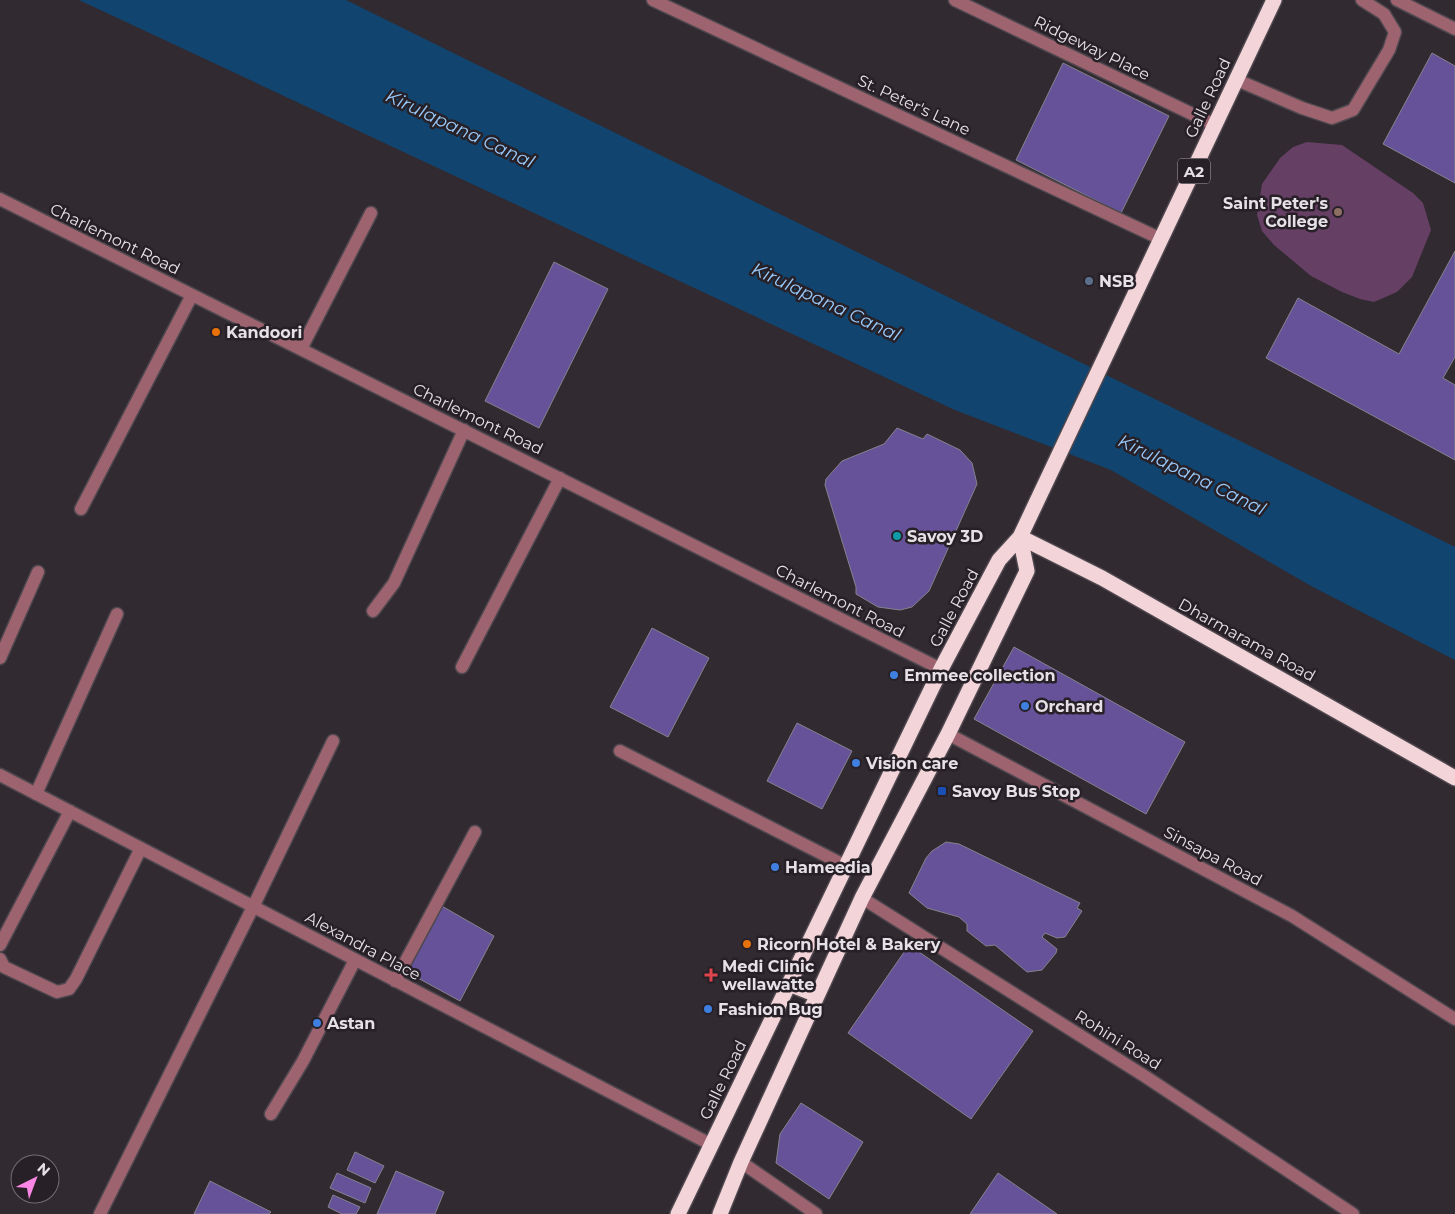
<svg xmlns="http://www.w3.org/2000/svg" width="1455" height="1214" font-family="Montserrat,sans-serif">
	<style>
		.green { fill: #663f64 }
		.water { fill: #11456f }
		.building { fill: #655299; stroke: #85838d }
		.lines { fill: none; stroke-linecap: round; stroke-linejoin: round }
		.minor-casing { stroke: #4e474e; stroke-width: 15 }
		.highway-casing { stroke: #4e474e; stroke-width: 18 }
		.minor { stroke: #9d636f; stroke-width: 12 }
		.highway { stroke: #f2d4d9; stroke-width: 15 }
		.education-dot { fill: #8d6e63; stroke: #272027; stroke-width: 2 }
		.service-dot { fill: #5c6f8a; stroke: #272027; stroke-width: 2 }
		.food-dot { fill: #e8710a; stroke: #272027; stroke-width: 2 }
		.culture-dot { fill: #0f9aa8; stroke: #272027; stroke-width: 2 }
		.shop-dot { fill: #3f7fe0; stroke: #272027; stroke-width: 2 }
		.transit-dot { fill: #1a4fb4; stroke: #272027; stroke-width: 2 }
		.health-dot { fill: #e0444e; stroke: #272027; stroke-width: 2 }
		.labels { text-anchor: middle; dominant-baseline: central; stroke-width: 5; stroke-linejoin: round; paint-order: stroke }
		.shield { fill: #272027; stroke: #ada7ad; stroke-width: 1 }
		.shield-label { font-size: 15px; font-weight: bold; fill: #e6e1e6 }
		.street-label { font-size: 16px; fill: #e6e1e6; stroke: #272027 }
		.poi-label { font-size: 16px; font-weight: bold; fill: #e6e1e6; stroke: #272027; text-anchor: start }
		.water-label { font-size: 18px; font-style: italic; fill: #98c9f9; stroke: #272027 }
	</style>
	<rect width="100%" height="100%" fill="#312a31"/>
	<path class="green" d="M 1307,142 L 1342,145 L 1413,193 L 1423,203 L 1431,230 L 1412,277 L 1397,292 L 1374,302 L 1360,299 L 1342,292 L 1311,276 L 1274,245 L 1262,231 L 1257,215 L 1262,184 L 1280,158 L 1293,147 Z"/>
	<path class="water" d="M 79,0 L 346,0 L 1455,547 L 1455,660 L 1311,586 L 1111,470 L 955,410 Z"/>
	<path class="building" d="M 1432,53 L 1455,66 L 1455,183 L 1383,144 Z
		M 1063,63 L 1169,116 L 1121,213 L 1016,160 Z
		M 1455,251 L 1455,357 L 1443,378 L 1455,385 L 1455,460 L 1266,358 L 1298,298 L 1399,354 Z
		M 554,262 L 608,289 L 539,428 L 485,401 Z
		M 897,428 L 923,439 L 927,434 L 960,450 L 972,463 L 977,484 L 929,591 L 912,607 L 900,610 L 878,607 L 856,594 L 856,587 L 825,485 L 826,479 L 842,461 L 884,444 Z
		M 652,628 L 709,658 L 668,737 L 610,707 Z
		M 1014,647 L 1185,742 L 1146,814 L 974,719 Z
		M 797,723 L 852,751 L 822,809 L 767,781 Z
		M 946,842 L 959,844 L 1080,903 L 1077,908 L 1082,911 L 1065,937 L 1057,938 L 1045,933 L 1042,937 L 1057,949 L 1056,953 L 1042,970 L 1027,972 L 995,945 L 986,946 L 967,931 L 967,924 L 959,917 L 927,908 L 909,893 L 926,858 L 932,851 Z
		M 440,905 L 494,936 L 460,1001 L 405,971 Z
		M 909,945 L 1033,1031 L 971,1119 L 848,1033 Z
		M 801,1103 L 863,1142 L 829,1199 L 776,1163 L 780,1134 Z
		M 355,1152 L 384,1166 L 375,1183 L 347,1170 Z
		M 396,1171 L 444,1192 L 435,1214 L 377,1214 Z
		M 337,1173 L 371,1188 L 365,1203 L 330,1188 Z
		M 998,1173 L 1057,1214 L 970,1214 Z
		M 210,1181 L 271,1212 L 269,1214 L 194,1214 Z
		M 333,1195 L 360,1207 L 356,1214 L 342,1214 L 328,1207 Z"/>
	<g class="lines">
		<defs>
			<path id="minor" d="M 653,0 L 1161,239
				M 955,0 L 1215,125
				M 1397,0 L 1455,29
				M 1237,80 L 1302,108 L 1332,118 L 1353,110 L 1389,50 L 1395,32 L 1384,14 L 1362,0
				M 0,199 L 941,669
				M 301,349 L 371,213
				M 81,509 L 192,295
				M 373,611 L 394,583 L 464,430
				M 0,658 L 38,572
				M 462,667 L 560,478
				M 948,734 L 1292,916 L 1455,1019
				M 620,751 L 846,866
				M 0,775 L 712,1145
				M 36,794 L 117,614
				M 862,898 L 1146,1077 L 1353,1214
				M 0,945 L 70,811
				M 0,959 L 4,967 L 57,992 L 69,989 L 76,979 L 141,848
				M 395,981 L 475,832
				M 271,1114 L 303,1061 L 355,960
				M 741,1162 L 816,1214
				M 100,1214 L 253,907 L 333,741"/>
			<path id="highway" d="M 1020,537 L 1102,578 L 1455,778
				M 789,984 L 817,995
				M 678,1214 L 941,669 L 999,560 L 1020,537 L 1274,0
				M 720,1214 L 741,1162 L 862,898 L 948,734 L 1027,571 L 1020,537"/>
		</defs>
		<use href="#minor" class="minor-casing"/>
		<use href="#highway" class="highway-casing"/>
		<use href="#minor" class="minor"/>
		<use href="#highway" class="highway"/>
	</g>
	<circle class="education-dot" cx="1338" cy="212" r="5"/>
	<circle class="service-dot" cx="1089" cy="281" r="5"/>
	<g class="food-dot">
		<circle cx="216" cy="332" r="5"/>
		<circle cx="747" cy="944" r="5"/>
	</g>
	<circle class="culture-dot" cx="897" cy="536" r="5"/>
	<g class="shop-dot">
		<circle cx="894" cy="675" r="5"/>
		<circle cx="1025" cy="706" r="5"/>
		<circle cx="856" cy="763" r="5"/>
		<circle cx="775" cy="867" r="5"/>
		<circle cx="708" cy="1009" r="5"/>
		<circle cx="317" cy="1023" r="5"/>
	</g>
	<rect class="transit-dot" x="937" y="786" width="10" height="10" rx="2.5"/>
	<path class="health-dot" d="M708.5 967.5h5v5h5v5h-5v5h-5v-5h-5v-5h5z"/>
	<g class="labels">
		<rect class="shield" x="1178" y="158.5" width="32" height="25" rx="4"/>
		<g class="shield-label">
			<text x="1194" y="171">A2</text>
		</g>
		<g class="street-label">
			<text transform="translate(1092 48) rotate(26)">Ridgeway Place</text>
			<text transform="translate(1208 98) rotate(-65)">Galle Road</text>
			<text transform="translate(914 105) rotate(25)">St. Peter's Lane</text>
			<text transform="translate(115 239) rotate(26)">Charlemont Road</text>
			<text transform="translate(478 419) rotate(26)">Charlemont Road</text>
			<text transform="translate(840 601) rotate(27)">Charlemont Road</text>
			<text transform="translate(954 608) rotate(-62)">Galle Road</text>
			<text transform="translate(1247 640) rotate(29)">Dharmarama Road</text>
			<text transform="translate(1213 856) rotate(28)">Sinsapa Road</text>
			<text transform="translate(363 946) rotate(28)">Alexandra Place</text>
			<text transform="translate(1118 1040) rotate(32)">Rohini Road</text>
			<text transform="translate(723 1080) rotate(-64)">Galle Road</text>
		</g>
		<g class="poi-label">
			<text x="1328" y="203" text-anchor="end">Saint Peter's<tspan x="1328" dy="18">College</tspan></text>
			<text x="1099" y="281">NSB</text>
			<text x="226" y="332">Kandoori</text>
			<text x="907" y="536">Savoy 3D</text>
			<text x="904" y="675">Emmee collection</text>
			<text x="1035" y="706">Orchard</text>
			<text x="866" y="763">Vision care</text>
			<text x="952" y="791">Savoy Bus Stop</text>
			<text x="785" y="867">Hameedia</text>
			<text x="757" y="944">Ricorn Hotel &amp; Bakery</text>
			<text x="722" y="966">Medi Clinic<tspan x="722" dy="18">wellawatte</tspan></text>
			<text x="718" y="1009">Fashion Bug</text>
			<text x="327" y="1023">Astan</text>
		</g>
		<g class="water-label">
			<text transform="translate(460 129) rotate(25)">Kirulapana Canal</text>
			<text transform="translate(826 302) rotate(25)">Kirulapana Canal</text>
			<text transform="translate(1192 475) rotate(26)">Kirulapana Canal</text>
		</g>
	</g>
	<g transform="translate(35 1179) rotate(42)"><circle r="24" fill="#272027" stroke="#736d73"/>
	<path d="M0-4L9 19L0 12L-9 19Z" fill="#fc86e3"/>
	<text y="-8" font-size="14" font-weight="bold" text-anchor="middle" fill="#e6e1e6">N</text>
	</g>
</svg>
